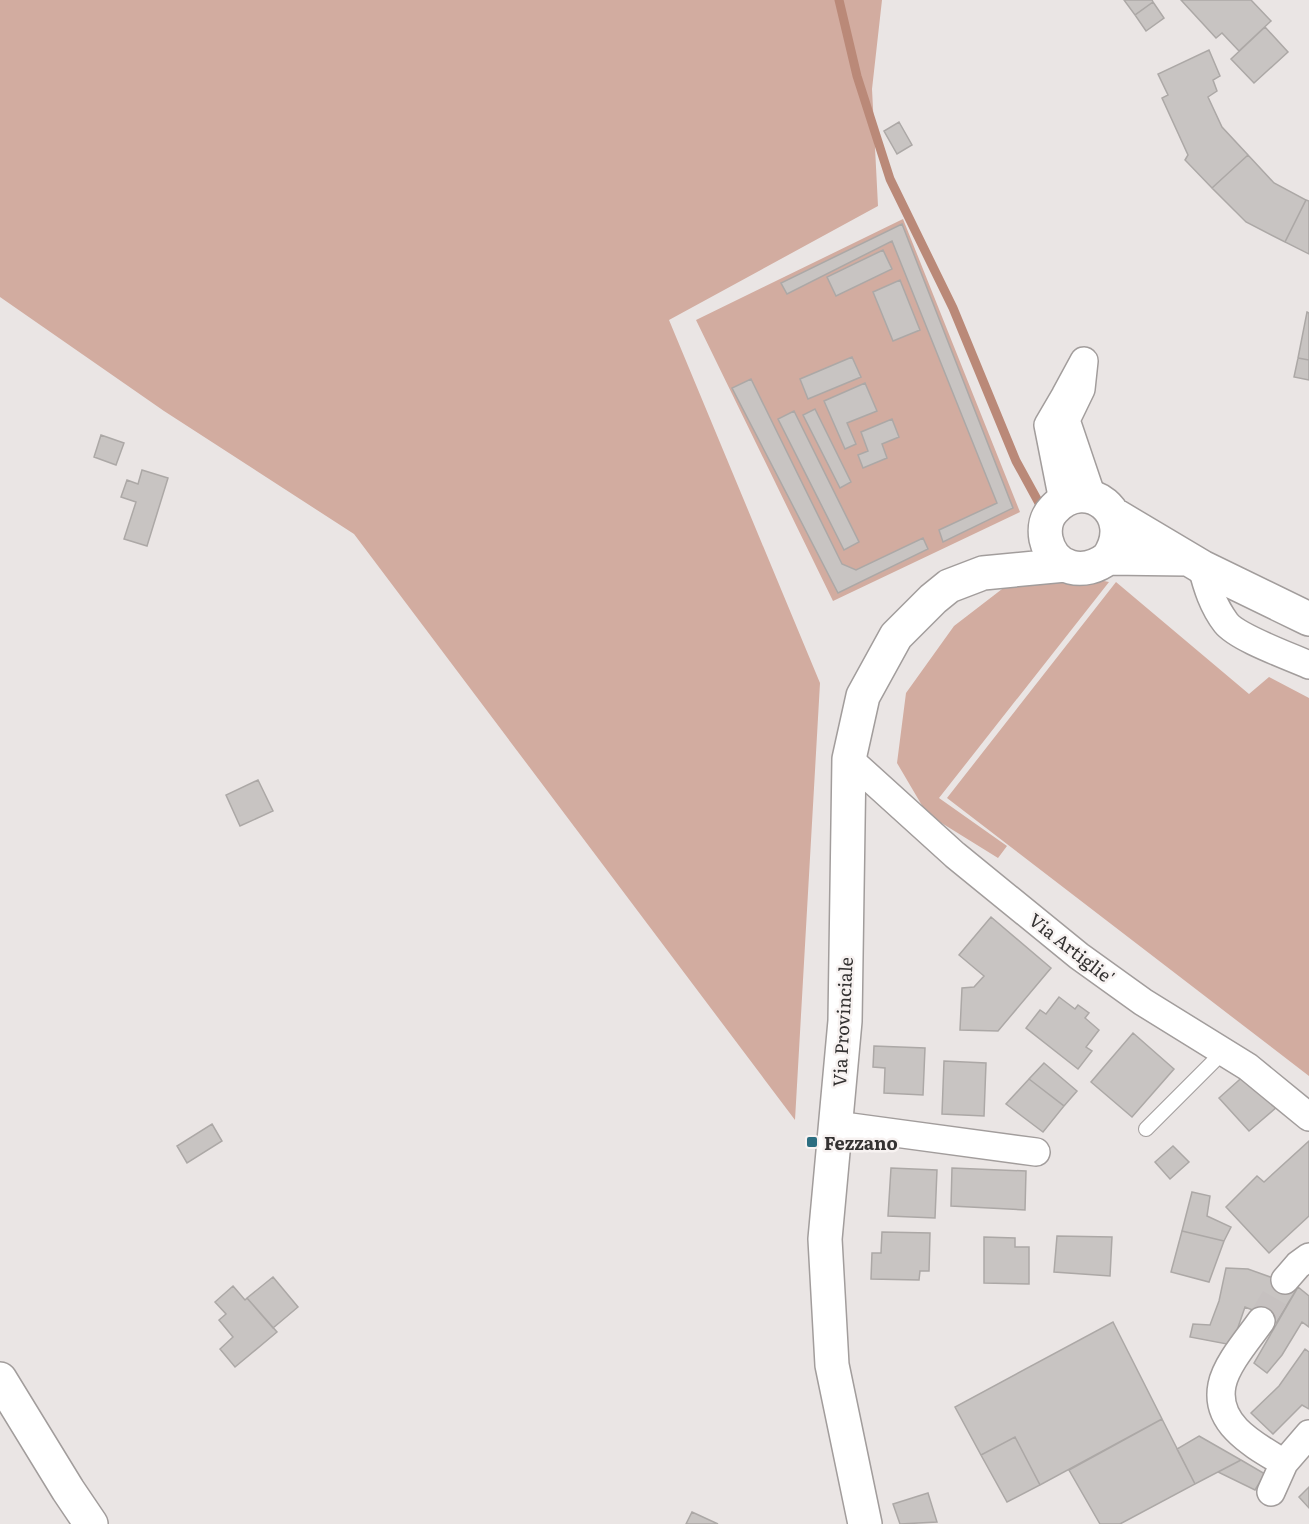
<svg xmlns="http://www.w3.org/2000/svg" width="1309" height="1524" font-family="Literata,serif">
	<style>
		.green { fill: #d2aca0 }
		.lines { fill: none; stroke-linecap: round; stroke-linejoin: round }
		.stream { stroke: #ba8978; stroke-width: 9 }
		.building { fill: #c8c4c2; stroke: #aca8a6; stroke-width: 1.5 }
		.street-tunnel { stroke: #c6c1c0; stroke-width: 27; stroke-dasharray: 27 14; stroke-linecap: butt }
		.lane-casing { stroke: #a29d9c; stroke-width: 16 }
		.street-casing { stroke: #a29d9c; stroke-width: 30 }
		.secondary-casing { stroke: #a29d9c; stroke-width: 36 }
		.lane { stroke: #fff; stroke-width: 14 }
		.street { stroke: #fff; stroke-width: 27 }
		.secondary { stroke: #fff; stroke-width: 33 }
		.poi-dot { fill: #2c6e81; stroke: #f7f2f1; stroke-width: 2 }
		.labels { text-anchor: middle; dominant-baseline: central; stroke-width: 5; stroke-linejoin: round; paint-order: stroke }
		.street-label { font-size: 18px; fill: #343232; stroke: #f7f2f1 }
		.poi-label { font-size: 18px; font-weight: bold; fill: #343232; stroke: #f7f2f1; text-anchor: start }
	</style>
	<rect width="100%" height="100%" fill="#eae5e4"/>
	<path class="green" d="M 0,0 L 882,0 L 872,89 L 878,206 L 669,320 L 820,683 L 795,1120 L 354,534 L 164,411 L 0,297 Z
		M 903,219 L 1020,512 L 833,601 L 696,320 Z
		M 1049,570 L 1109,582 L 939,798 L 1007,846 L 998,858 L 927,814 L 897,763 L 906,693 L 954,626 L 1006,586 Z
		M 1116,582 L 1249,694 L 1269,677 L 1309,698 L 1309,1076 L 947,798 Z"/>
	<g class="lines">
		<path class="stream" d="M 839,0 L 857,76 L 890,179 L 953,308 L 1016,461 L 1039,503"/>
	</g>
	<path class="building" d="M 1124,0 L 1152,0 L 1153,2 L 1135,15 Z
		M 1181,0 L 1251,0 L 1271,21 L 1239,51 L 1222,33 L 1216,38 Z
		M 1153,2 L 1164,18 L 1146,31 L 1135,15 Z
		M 1265,27 L 1288,52 L 1254,83 L 1231,59 Z
		M 1209,50 L 1220,76 L 1213,80 L 1217,91 L 1208,97 L 1222,127 L 1248,155 L 1212,188 L 1185,160 L 1188,155 L 1162,98 L 1168,95 L 1158,74 Z
		M 899,122 L 912,145 L 897,154 L 884,131 Z
		M 1248,155 L 1274,183 L 1306,200 L 1285,242 L 1246,222 L 1212,188 Z
		M 1306,200 L 1309,201 L 1309,254 L 1285,242 Z
		M 902,224 L 1013,508 L 943,542 L 939,530 L 997,503 L 892,241 L 787,294 L 781,283 Z
		M 883,250 L 892,269 L 836,296 L 827,277 Z
		M 900,280 L 920,330 L 893,341 L 873,292 Z
		M 1307,312 L 1309,313 L 1309,360 L 1298,358 Z
		M 852,357 L 861,377 L 808,399 L 800,379 Z
		M 1298,358 L 1309,360 L 1309,380 L 1294,377 Z
		M 751,379 L 842,564 L 856,570 L 923,538 L 928,549 L 838,593 L 732,388 Z
		M 865,383 L 877,411 L 847,423 L 856,444 L 845,449 L 824,401 Z
		M 815,409 L 851,482 L 840,488 L 803,415 Z
		M 794,411 L 859,542 L 844,550 L 778,419 Z
		M 892,419 L 899,437 L 882,444 L 887,458 L 863,468 L 858,455 L 868,451 L 861,432 Z
		M 101,435 L 124,443 L 116,465 L 94,457 Z
		M 142,470 L 168,478 L 147,546 L 124,539 L 136,502 L 121,497 L 127,480 L 138,484 Z
		M 258,780 L 273,811 L 240,826 L 226,795 Z
		M 991,917 L 1051,968 L 998,1031 L 960,1030 L 962,988 L 974,987 L 984,976 L 959,955 Z
		M 1059,997 L 1075,1009 L 1078,1005 L 1089,1013 L 1085,1018 L 1099,1030 L 1086,1047 L 1092,1051 L 1078,1069 L 1026,1028 L 1040,1010 L 1046,1014 Z
		M 1133,1033 L 1174,1069 L 1132,1117 L 1091,1082 Z
		M 874,1046 L 925,1048 L 923,1095 L 884,1093 L 885,1068 L 873,1067 Z
		M 944,1061 L 986,1063 L 984,1116 L 942,1114 Z
		M 1044,1063 L 1077,1091 L 1064,1106 L 1029,1079 Z
		M 1248,1072 L 1278,1106 L 1249,1131 L 1219,1098 Z
		M 1029,1079 L 1064,1106 L 1043,1132 L 1006,1104 Z
		M 212,1124 L 222,1141 L 187,1163 L 177,1146 Z
		M 1309,1141 L 1309,1216 L 1269,1253 L 1226,1207 L 1257,1176 L 1264,1182 Z
		M 1173,1146 L 1189,1162 L 1170,1179 L 1155,1162 Z
		M 891,1168 L 937,1170 L 935,1218 L 888,1216 Z
		M 952,1168 L 1026,1171 L 1025,1210 L 951,1206 Z
		M 1192,1192 L 1210,1196 L 1207,1216 L 1231,1227 L 1224,1241 L 1182,1231 Z
		M 1182,1231 L 1224,1241 L 1209,1282 L 1171,1272 Z
		M 882,1232 L 930,1233 L 929,1271 L 920,1271 L 919,1280 L 871,1279 L 872,1253 L 881,1253 Z
		M 1057,1236 L 1112,1237 L 1110,1276 L 1054,1272 Z
		M 984,1237 L 1015,1238 L 1015,1247 L 1029,1247 L 1029,1284 L 984,1283 Z
		M 1226,1268 L 1248,1269 L 1298,1287 L 1276,1323 L 1260,1313 L 1245,1307 L 1232,1345 L 1190,1337 L 1193,1324 L 1210,1325 L 1219,1301 Z
		M 273,1277 L 298,1307 L 273,1328 L 247,1298 Z
		M 233,1286 L 245,1300 L 247,1298 L 277,1332 L 235,1367 L 220,1349 L 233,1337 L 219,1320 L 226,1314 L 215,1302 Z
		M 1298,1287 L 1309,1296 L 1309,1327 L 1302,1322 L 1282,1355 L 1267,1373 L 1254,1363 Z
		M 1113,1322 L 1162,1419 L 1040,1485 L 1015,1437 L 981,1455 L 955,1407 Z
		M 1305,1349 L 1309,1352 L 1309,1409 L 1302,1405 L 1273,1434 L 1251,1413 L 1279,1386 Z
		M 1162,1419 L 1195,1484 L 1120,1524 L 1100,1524 L 1069,1470 Z
		M 1199,1436 L 1241,1460 L 1195,1484 L 1177,1449 Z
		M 1015,1437 L 1040,1485 L 1007,1502 L 981,1455 Z
		M 1241,1460 L 1265,1474 L 1255,1490 L 1218,1472 Z
		M 1309,1487 L 1309,1508 L 1299,1497 Z
		M 928,1493 L 937,1522 L 900,1524 L 893,1504 Z
		M 692,1512 L 718,1524 L 686,1524 Z"/>
	<g class="lines">
		<path class="street-tunnel" d="M 1261,1321 L 1285,1280"/>
		<defs>
			<path id="lane" d="M 1146,1129 L 1223,1052"/>
			<path id="street" d="M 1063,501 L 1048,425 L 1065,396 L 1084,361 L 1081,389 L 1066,420 L 1092,497
				M 1202,567 C 1207,587 1213,606 1226,623 C 1238,638 1289,656 1309,665
				M 849,759 L 955,855 L 1079,956 L 1143,1002 L 1248,1067 L 1309,1117
				M 836,1125 L 1036,1152
				M 1285,1280 L 1298,1265 L 1309,1257
				M 1261,1321 C 1249,1338 1226,1364 1222,1385 C 1214,1425 1256,1446 1284,1463
				M 1271,1492 L 1284,1463 L 1309,1434"/>
			<path id="secondary" d="M 1113,514 L 1202,567 L 1309,619
				M 1108,558 C 1138,514 1086,474 1054,509 C 1046,517 1044,528 1046,539 C 1053,571 1085,576 1108,558 L 1187,559
				M 0,1379 L 68,1490 L 91,1524
				M 865,1524 L 832,1365 L 825,1239 L 845,1021 L 849,759 L 863,696 L 896,636 L 933,599 L 949,586 L 983,573 L 1065,565"/>
		</defs>
		<use href="#lane" class="lane-casing"/>
		<use href="#street" class="street-casing"/>
		<use href="#secondary" class="secondary-casing"/>
		<use href="#lane" class="lane"/>
		<use href="#street" class="street"/>
		<use href="#secondary" class="secondary"/>
	</g>
	<rect class="poi-dot" x="806" y="1136" width="12" height="12" rx="3"/>
	<g class="labels">
		<g class="street-label">
			<text transform="translate(1072 948) rotate(38)">Via Artiglie'</text>
			<text transform="translate(842 1022) rotate(-87)">Via Provinciale</text>
		</g>
		<g class="poi-label">
			<text x="824" y="1142">Fezzano</text>
		</g>
	</g>
</svg>
